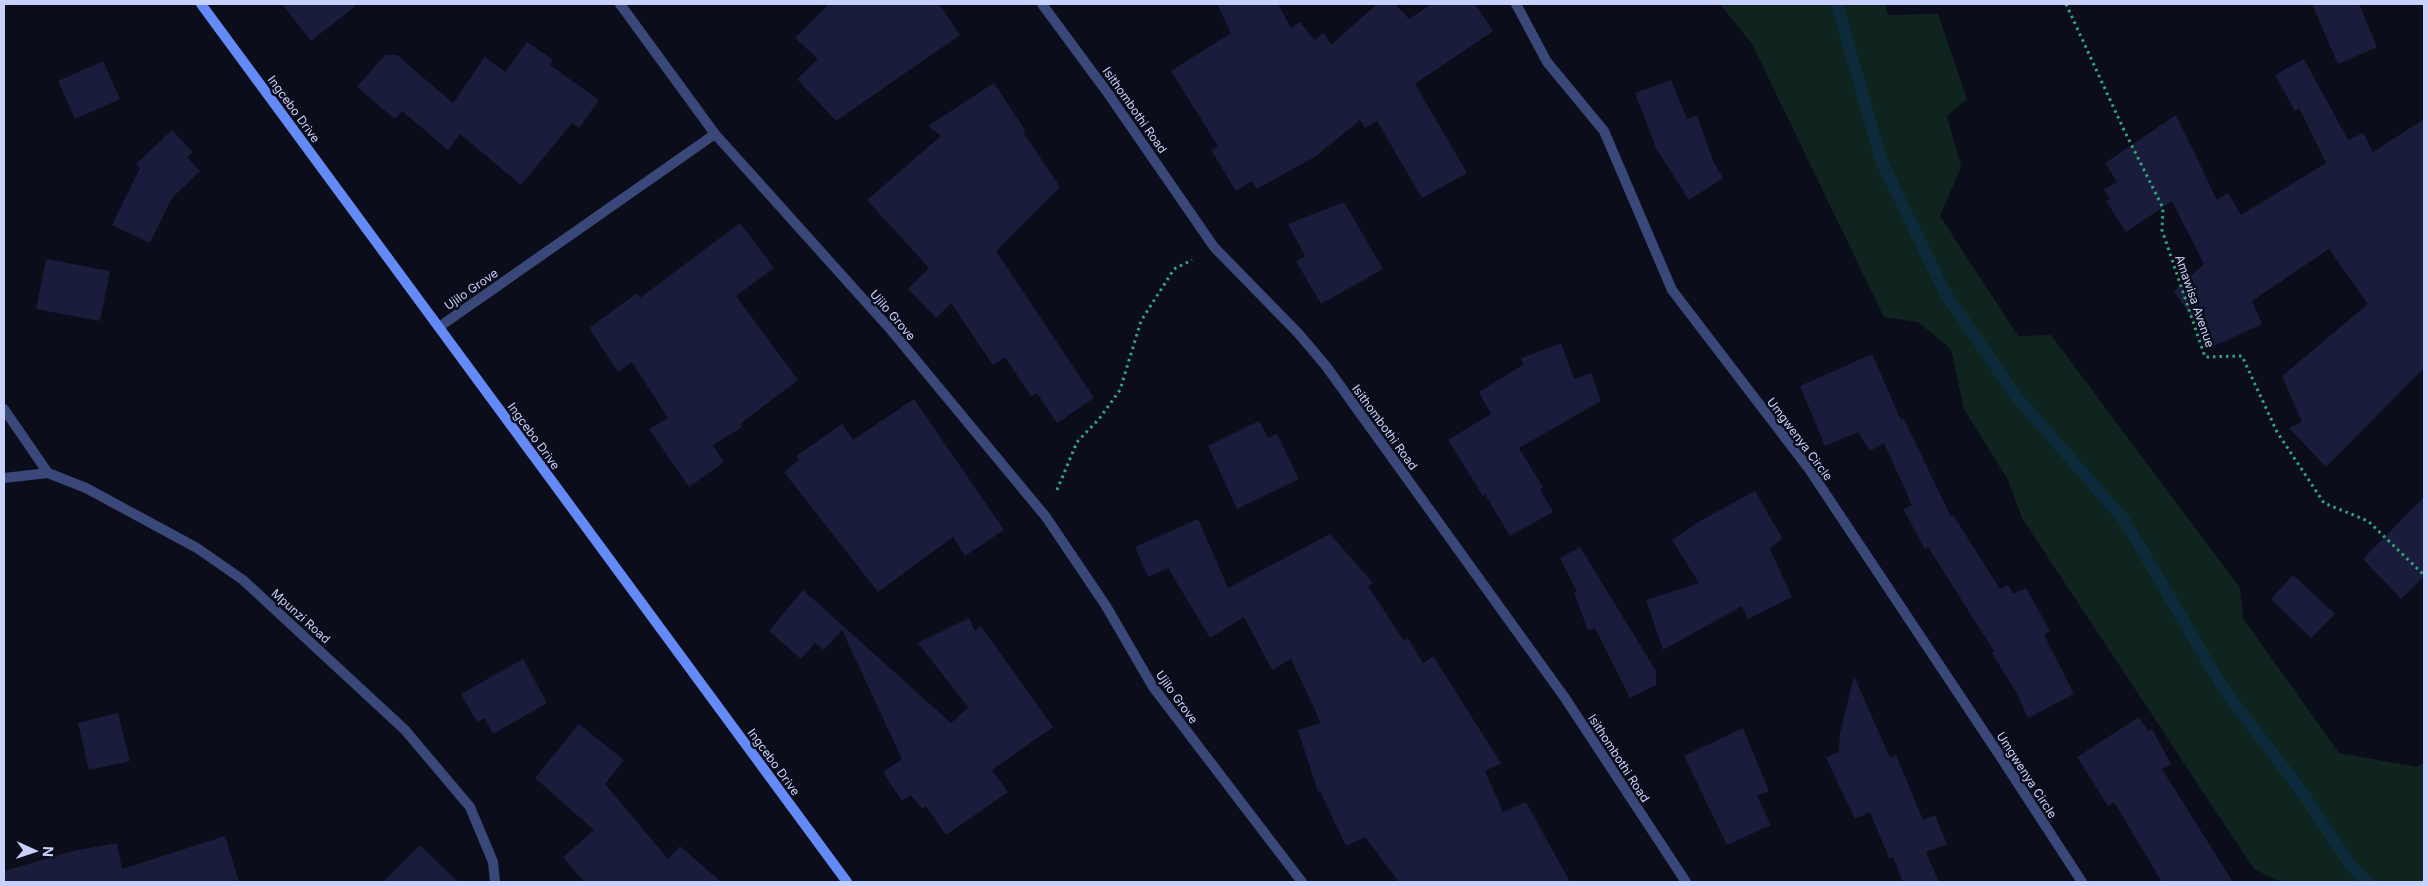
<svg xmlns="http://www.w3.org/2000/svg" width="2428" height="886" font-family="Inter,sans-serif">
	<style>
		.green { fill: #0f241e }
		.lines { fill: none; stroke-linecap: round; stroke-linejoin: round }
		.stream { stroke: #0c2a39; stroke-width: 12 }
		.building { fill: #191c3b }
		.path { stroke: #32a67e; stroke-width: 3; stroke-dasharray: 2.5 4; stroke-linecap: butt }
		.street { stroke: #394878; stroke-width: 10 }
		.secondary { stroke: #648af7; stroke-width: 10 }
		.labels { text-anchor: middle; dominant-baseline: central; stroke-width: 5; stroke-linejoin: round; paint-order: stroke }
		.street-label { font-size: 12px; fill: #c8d1fc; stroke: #0c0d1b }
	</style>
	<rect width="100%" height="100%" fill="#0c0d1b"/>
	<path class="green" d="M 1720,4 L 1885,4 L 1888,15 L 1938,14 L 1967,99 L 1947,116 L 1961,167 L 1940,216 L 2018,336 L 2051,335 L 2240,588 L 2243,618 L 2339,753 L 2417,767 L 2424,762 L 2424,882 L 2281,882 L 2254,869 L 2022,518 L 2008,480 L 1964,409 L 1951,349 L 1918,322 L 1884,317 L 1752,44 Z"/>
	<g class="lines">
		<path class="stream" d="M 1837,4 L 1881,160 L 1944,291 L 2015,395 L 2125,521 L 2223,688 L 2305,796 L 2351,866 L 2367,882"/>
	</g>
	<path class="building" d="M 282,4 L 358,4 L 311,41 Z
		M 829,4 L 939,4 L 960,35 L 836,121 L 797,79 L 818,59 L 795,38 Z
		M 1217,4 L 1278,4 L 1291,28 L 1300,22 L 1314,40 L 1324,33 L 1331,45 L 1377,4 L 1395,4 L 1409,19 L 1431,4 L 1475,4 L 1493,31 L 1415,84 L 1467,173 L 1422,198 L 1377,121 L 1365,128 L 1360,120 L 1316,156 L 1257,189 L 1252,181 L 1236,191 L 1211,150 L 1218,146 L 1171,71 L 1231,33 Z
		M 2312,4 L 2359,4 L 2377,47 L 2338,64 Z
		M 527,42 L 553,60 L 550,65 L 599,100 L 579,128 L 572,123 L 521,185 L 460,134 L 448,150 L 402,111 L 395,119 L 357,87 L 385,55 L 397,55 L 453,103 L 485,57 L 505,72 Z
		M 2304,59 L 2348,140 L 2363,133 L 2373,152 L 2424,119 L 2424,368 L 2326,467 L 2289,428 L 2302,422 L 2282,376 L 2368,304 L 2329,249 L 2252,301 L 2262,324 L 2212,347 L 2174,291 L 2204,264 L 2172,201 L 2126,232 L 2106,201 L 2110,199 L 2104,190 L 2117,182 L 2105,163 L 2176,115 L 2217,200 L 2228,193 L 2241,215 L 2326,163 L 2299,108 L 2295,111 L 2275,75 Z
		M 103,61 L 120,99 L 75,119 L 58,81 Z
		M 1671,80 L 1687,119 L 1697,115 L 1714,163 L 1723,178 L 1689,200 L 1656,148 L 1635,93 Z
		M 994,83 L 1025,130 L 1023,132 L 1060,187 L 996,251 L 1094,398 L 1057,423 L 1037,393 L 1031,396 L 1005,357 L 993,365 L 951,303 L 936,318 L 908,289 L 929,268 L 867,200 L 941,136 L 928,126 Z
		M 172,130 L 193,152 L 187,157 L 200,171 L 172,198 L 150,243 L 112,225 L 140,168 L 136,164 Z
		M 1344,202 L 1383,269 L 1321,304 L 1296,261 L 1305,256 L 1288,224 Z
		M 740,223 L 774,268 L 736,296 L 798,380 L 740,424 L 742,427 L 713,445 L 724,462 L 689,487 L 649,429 L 668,418 L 632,362 L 618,372 L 589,328 L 637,293 L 640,298 Z
		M 46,259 L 110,271 L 100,321 L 36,309 Z
		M 1561,343 L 1574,379 L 1591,373 L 1601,401 L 1519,448 L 1543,487 L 1540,489 L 1553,512 L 1510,536 L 1485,494 L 1483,496 L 1448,440 L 1491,414 L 1479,392 L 1523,365 L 1521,358 Z
		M 1872,354 L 1901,420 L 1904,419 L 1951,517 L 1953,515 L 2000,589 L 2008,585 L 2013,594 L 2026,588 L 2050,631 L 2044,635 L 2074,694 L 2028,718 L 2016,692 L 1992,653 L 1994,651 L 1928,547 L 1925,549 L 1903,509 L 1912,505 L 1884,443 L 1870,451 L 1858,432 L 1825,446 L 1800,386 Z
		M 914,399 L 1004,530 L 965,556 L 953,537 L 878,592 L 784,472 L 799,460 L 796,456 L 842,424 L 853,440 Z
		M 1259,421 L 1268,438 L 1277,434 L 1299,479 L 1237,509 L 1208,446 Z
		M 1755,491 L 1782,538 L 1770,549 L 1792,597 L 1748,619 L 1742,606 L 1663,650 L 1646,600 L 1699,583 L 1672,540 L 1700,521 Z
		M 2424,497 L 2424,577 L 2401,599 L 2363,559 Z
		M 1198,519 L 1228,588 L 1330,534 L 1373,583 L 1368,586 L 1404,641 L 1408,638 L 1423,663 L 1433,656 L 1501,763 L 1485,771 L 1503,812 L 1526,802 L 1570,882 L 1399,882 L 1365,837 L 1346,846 L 1320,791 L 1318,792 L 1298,730 L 1321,723 L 1291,659 L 1272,670 L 1244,617 L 1210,638 L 1168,568 L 1148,577 L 1135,547 Z
		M 1580,547 L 1656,671 L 1656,685 L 1630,698 L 1595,628 L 1588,630 L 1574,593 L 1577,592 L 1560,558 Z
		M 2293,575 L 2335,614 L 2311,638 L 2271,599 Z
		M 803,590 L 951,723 L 968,707 L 918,643 L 969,618 L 975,631 L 981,626 L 1053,727 L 992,770 L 1008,792 L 946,835 L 926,806 L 922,809 L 911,795 L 902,801 L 883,772 L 902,759 L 842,630 L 824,650 L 815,643 L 801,659 L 769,631 Z
		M 523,659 L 547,703 L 493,734 L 484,718 L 477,722 L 461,694 Z
		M 1854,676 L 1890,758 L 1896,755 L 1923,820 L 1935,815 L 1947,844 L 1926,852 L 1939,882 L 1903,882 L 1893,857 L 1889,858 L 1870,812 L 1855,819 L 1826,758 L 1839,751 L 1840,733 Z
		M 118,713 L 130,761 L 89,770 L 78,723 Z
		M 2139,717 L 2148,731 L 2152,729 L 2171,764 L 2162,769 L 2233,882 L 2162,882 L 2114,802 L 2108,806 L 2077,757 Z
		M 579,724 L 624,760 L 605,784 L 668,859 L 680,846 L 721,882 L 584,882 L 563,857 L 594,830 L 535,778 Z
		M 1743,728 L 1769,791 L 1757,796 L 1771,825 L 1727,845 L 1684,756 Z
		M 225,836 L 239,882 L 4,882 L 4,871 L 73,851 L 117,843 L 122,869 Z
		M 420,845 L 458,882 L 383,882 Z"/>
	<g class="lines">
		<path class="path" d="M 2066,4 L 2123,128 L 2163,208 L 2162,230 L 2205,357 L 2242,356 L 2277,432 L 2324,503 L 2368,521 L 2424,575
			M 1057,490 L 1077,442 L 1099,419 L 1120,390 L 1141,321 L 1174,269 L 1192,260"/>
		<path class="street" d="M 620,4 L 715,134 L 891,330 L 1046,517 L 1106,606 L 1153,687 L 1302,882
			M 1042,4 L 1107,92 L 1214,247 L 1298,333 L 1326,366 L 1565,698 L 1686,882
			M 1516,4 L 1547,62 L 1604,131 L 1672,290 L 1809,469 L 2000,756 L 2082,882
			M 439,327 L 715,134
			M 4,409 L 48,473
			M 4,478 L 48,473 L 86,488 L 197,548 L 243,580 L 405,730 L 470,807 L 493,862 L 495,882"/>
		<path class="secondary" d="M 201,4 L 847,882"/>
	</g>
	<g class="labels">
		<g class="street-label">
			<text transform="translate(294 109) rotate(54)">Ingcebo Drive</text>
			<text transform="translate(1135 110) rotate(55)">Isithombothi Road</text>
			<text transform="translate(471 289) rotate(-35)">Ujilo Grove</text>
			<text transform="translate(2195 301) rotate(71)">Amawisa Avenue</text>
			<text transform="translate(893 315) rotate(49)">Ujilo Grove</text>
			<text transform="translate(1385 427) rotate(54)">Isithombothi Road</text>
			<text transform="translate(534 436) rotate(54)">Ingcebo Drive</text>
			<text transform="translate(1800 439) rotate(53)">Umgwenya Circle</text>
			<text transform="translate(301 616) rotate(42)">Mpunzi Road</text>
			<text transform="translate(1177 697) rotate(54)">Ujilo Grove</text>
			<text transform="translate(1619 758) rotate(57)">Isithombothi Road</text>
			<text transform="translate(774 762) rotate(54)">Ingcebo Drive</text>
			<text transform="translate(2027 775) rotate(57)">Umgwenya Circle</text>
		</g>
	</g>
	<rect width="2428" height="886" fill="none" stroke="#c8d1fc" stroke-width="10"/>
	<g transform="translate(35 851) rotate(93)" stroke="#0c0d1b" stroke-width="4" paint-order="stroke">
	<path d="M0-4L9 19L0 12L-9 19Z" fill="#c8d1fc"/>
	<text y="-8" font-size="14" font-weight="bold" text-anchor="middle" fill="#c8d1fc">N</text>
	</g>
</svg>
